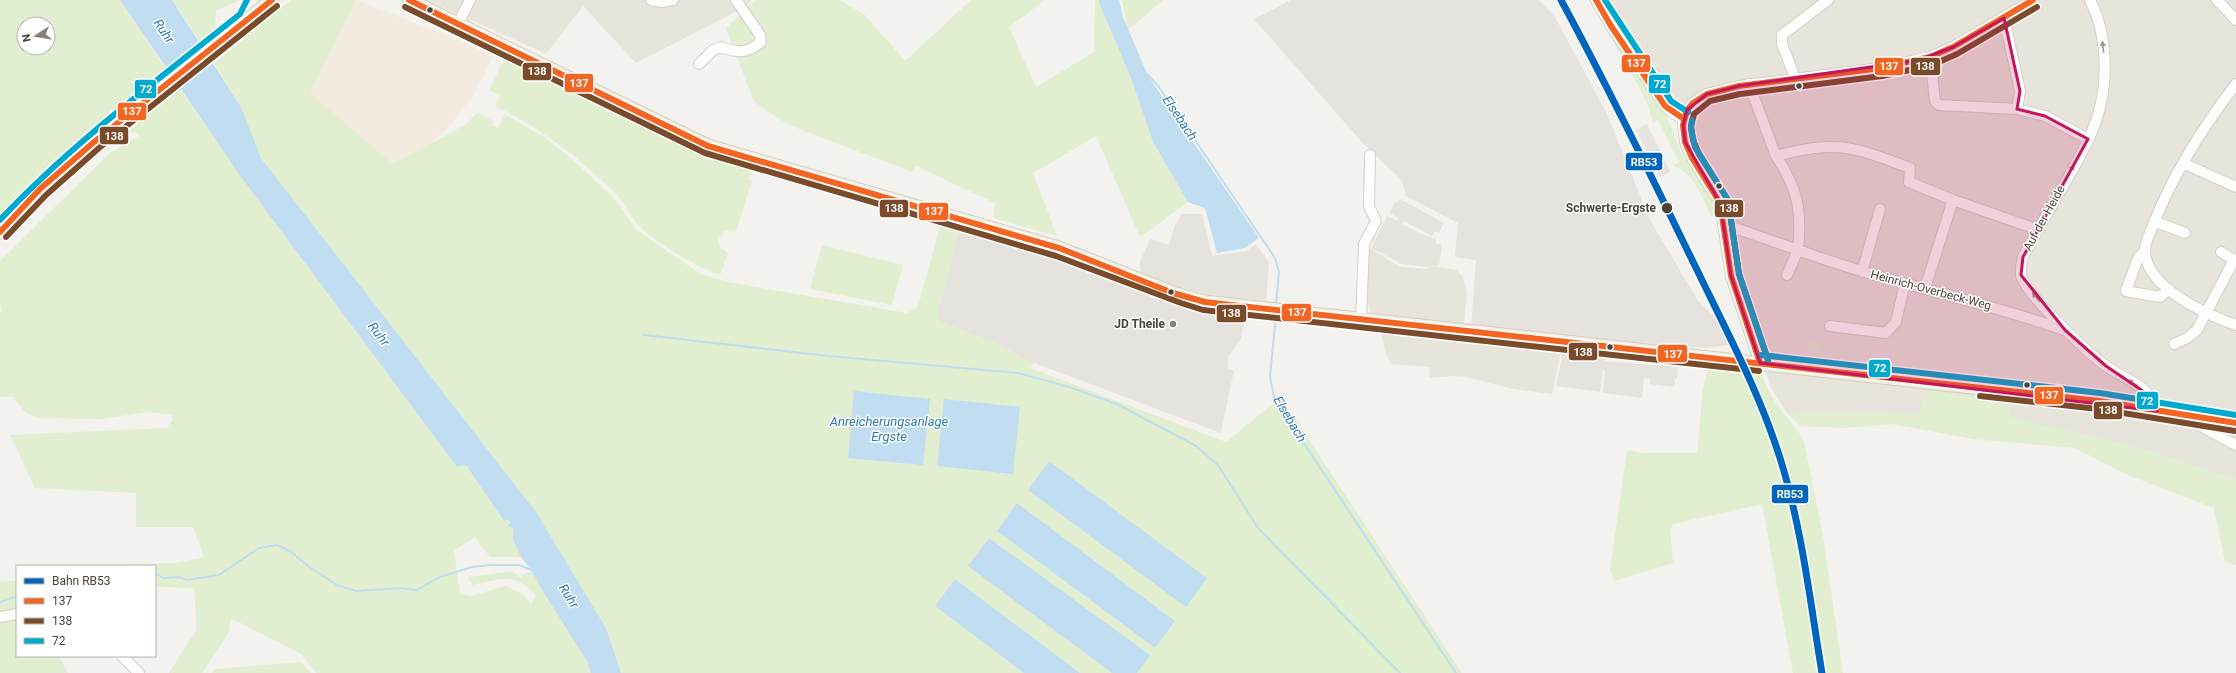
<svg xmlns="http://www.w3.org/2000/svg" width="2236" height="673" font-family="Roboto,sans-serif">
	<style>
		.residential { fill: #e7e4dc }
		.commercial { fill: #f3ebdf }
		.industrial { fill: #e6e2de }
		.green { fill: #e1eecf; fill-rule: evenodd }
		.parking { fill: #e6e3df }
		.water { fill: #c0ddf1 }
		.lines { fill: none; stroke-linecap: round; stroke-linejoin: round }
		.stream { stroke: #c0ddf1; stroke-width: 2 }
		.minor-casing { stroke: #d2d0cb; stroke-width: 12 }
		.major-casing { stroke: #d6cebb; stroke-width: 15 }
		.minor { stroke: #fdfdfc; stroke-width: 10 }
		.major { stroke: #f2efe6; stroke-width: 13 }
		.bus-1-casing { stroke: #fff; stroke-width: 9 }
		.bus-2-casing { stroke: #fff; stroke-width: 9 }
		.bus-3-casing { stroke: #fff; stroke-width: 9 }
		.bus-1 { stroke: #f26522; stroke-width: 6 }
		.bus-2 { stroke: #7a4b2a; stroke-width: 6 }
		.bus-3 { stroke: #00a9ce; stroke-width: 6 }
		.rail-1-casing { stroke: #fff; stroke-width: 10 }
		.rail-1 { stroke: #0065bd; stroke-width: 7 }
		.oneway { fill: #9b9791 }
		.marked { fill: #c2185b; fill-opacity: 0.2; stroke: #c2185b; stroke-width: 3; stroke-linejoin: round }
		.bus-dot { fill: #4b4439; stroke: #fff; stroke-width: 1.5 }
		.poi-dot { fill: #868178; stroke: #fff; stroke-width: 1.5 }
		.labels { text-anchor: middle; dominant-baseline: central; stroke-width: 3; stroke-linejoin: round; paint-order: stroke }
		.stop-label { font-size: 12px; font-weight: bold; fill: #4b4439; stroke: #fff; text-anchor: end }
		.street-label { font-size: 12px; fill: #4b4439; stroke: #fff }
		.poi-label { font-size: 12px; font-weight: bold; fill: #4b4439; stroke: #fff; text-anchor: end }
		.water-label { font-size: 13px; font-style: italic; fill: #2e7ab2; stroke: #fff }
		.line-badge { stroke: #fff; stroke-width: 1.5 }
		.badge-label { font-size: 11px; text-anchor: middle; font-weight: bold; fill: #fff }
	</style>
	<rect width="100%" height="100%" fill="#f4f2ee"/>
	<path class="residential" d="M 427,0 L 753,0 L 745,7 L 636,63 L 583,6 L 546,54 Z
		M 1606,0 L 2236,0 L 2236,480 L 2140,448 L 2011,418 L 2005,401 L 1926,391 L 1919,414 L 1787,413 L 1770,386 L 1765,369 L 1761,341 L 1744,293 L 1727,206 L 1713,177 L 1697,158 L 1689,141 L 1688,127 L 1678,106 L 1615,20 Z
		M 1368,247 L 1400,267 L 1428,269 L 1429,265 L 1456,270 L 1463,277 L 1467,293 L 1462,340 L 1561,351 L 1552,394 L 1513,389 L 1466,377 L 1453,376 L 1429,378 L 1430,367 L 1391,364 L 1385,351 L 1381,332 L 1369,307 L 1366,286 Z"/>
	<path class="commercial" d="M 356,0 L 464,42 L 493,57 L 474,94 L 448,128 L 427,146 L 393,164 L 310,93 Z"/>
	<path class="industrial" d="M 1291,0 L 1539,0 L 1555,17 L 1607,114 L 1650,220 L 1698,301 L 1719,321 L 1730,345 L 1705,348 L 1471,329 L 1476,260 L 1455,257 L 1458,223 L 1406,196 L 1402,181 L 1360,140 L 1254,19 Z
		M 1181,214 L 1202,214 L 1212,256 L 1246,251 L 1256,244 L 1269,262 L 1266,301 L 1211,295 L 1140,276 L 1140,262 L 1150,239 L 1169,245 L 1174,228 Z
		M 959,229 L 1051,259 L 1053,253 L 1192,307 L 1196,311 L 1245,316 L 1241,338 L 1228,357 L 1228,370 L 1234,370 L 1221,433 L 1024,359 L 1000,345 L 941,322 L 937,315 Z"/>
	<path class="green" d="M 0,0 L 120,0 L 169,74 C 111,121 53,168 0,220 ZM 24,24 L 48,24 L 48,48 L 24,48 Z
		M 172,0 L 240,0 L 216,11 L 215,28 L 200,41 Z
		M 291,0 L 356,0 L 310,93 L 393,164 L 466,124 L 477,113 L 493,121 L 492,125 L 498,128 L 505,114 L 550,141 L 575,162 L 611,195 L 637,230 L 700,274 L 727,282 L 907,313 L 918,307 L 940,226 L 959,229 L 937,315 L 941,322 L 1000,345 L 1034,363 L 1030,368 L 1226,442 L 1281,397 L 1462,673 L 1137,673 L 1150,655 L 989,538 L 969,566 L 1112,673 L 1080,673 L 955,579 L 935,606 L 1024,673 L 621,673 L 606,628 L 536,512 L 261,158 L 241,107 L 214,63 ZM 1049,461 L 1207,578 L 1186,606 L 1028,490 ZM 1017,503 L 1175,621 L 1155,648 L 997,531 Z
		M 756,0 L 839,0 L 865,15 L 905,61 L 971,0 L 1045,0 L 1009,27 L 1036,87 L 1094,52 L 1095,0 L 1098,0 L 1131,78 L 1153,142 L 1188,202 L 1140,237 L 1096,136 L 1033,173 L 1057,236 L 993,218 L 995,203 L 916,166 L 912,172 L 789,125 L 754,102 L 726,28 Z
		M 1122,0 L 1163,0 L 1128,30 Z
		M 1604,21 C 1623,50 1644,78 1662,108 C 1671,123 1674,140 1683,155 C 1692,171 1718,199 1716,217 L 1711,216 C 1703,199 1695,173 1675,167 L 1674,165 L 1679,162 L 1658,120 L 1653,123 L 1648,105 L 1639,87 L 1602,22 Z
		M 1618,24 L 1678,106 L 1669,105 L 1615,26 Z
		M 509,59 L 656,133 L 707,154 L 752,168 L 749,179 L 752,180 L 736,232 L 725,231 L 718,240 L 720,247 L 728,253 L 720,275 C 700,269 655,242 640,227 C 630,217 626,204 617,195 C 580,158 541,128 495,106 L 500,95 L 489,90 L 501,65 Z
		M 179,88 L 241,177 L 457,467 L 466,464 L 504,521 L 507,519 L 511,522 L 510,527 L 513,527 L 513,540 L 521,557 L 490,557 L 475,537 L 454,551 L 460,594 L 471,596 L 505,586 L 524,595 L 532,604 L 535,595 C 517,571 498,580 472,585 L 468,577 L 512,571 L 521,578 L 524,574 L 532,571 L 542,590 L 587,661 L 591,673 L 317,673 L 301,654 L 231,618 L 229,632 L 202,673 L 169,673 L 197,629 L 194,588 L 155,587 L 155,566 L 68,566 L 176,563 L 204,557 L 193,527 L 136,527 L 136,493 L 35,488 L 10,435 L 167,428 L 173,419 L 171,415 L 149,412 L 102,419 L 38,418 L 26,413 L 13,397 L 0,397 L 0,315 L 2,309 L 0,303 L 0,261 L 110,153 L 139,136 L 136,132 L 127,133 Z
		M 822,245 L 903,265 L 892,305 L 810,289 Z
		M 1808,340 L 1821,344 L 1818,353 L 1805,349 Z
		M 1545,346 L 1603,352 L 1607,360 L 1604,361 L 1604,356 L 1544,348 Z
		M 1709,365 L 1741,367 L 1758,403 L 1775,449 L 1786,492 L 1819,673 L 1793,673 L 1762,504 L 1673,524 L 1670,530 L 1673,563 L 1614,581 L 1610,570 L 1627,450 L 1643,453 L 1697,453 L 1703,389 Z
		M 1748,369 L 1760,370 C 1766,386 1773,400 1784,414 C 1791,423 1799,431 1804,441 L 1823,536 L 1843,673 L 1826,673 L 1799,516 L 1769,417 Z
		M 1926,390 L 2005,401 L 2012,418 L 2140,448 L 2236,480 L 2236,565 L 2225,562 L 2214,508 L 2128,475 L 2075,448 L 1973,439 L 1892,424 L 1845,428 L 1800,426 L 1787,413 L 1919,414 Z
		M 17,580 L 17,609 L 0,612 L 0,582 Z
		M 17,617 L 17,656 L 59,656 L 68,673 L 0,673 L 0,620 Z
		M 301,662 L 311,673 L 212,673 L 215,669 Z"/>
	<path class="parking" d="M 1647,124 L 1670,172 L 1660,177 L 1636,130 Z
		M 1400,199 L 1444,223 L 1439,233 L 1435,231 L 1432,236 L 1404,221 L 1402,224 L 1421,234 L 1436,239 L 1436,244 L 1442,245 L 1439,266 L 1429,265 L 1428,267 L 1402,264 L 1371,248 L 1387,216 L 1397,221 L 1399,218 L 1389,213 L 1395,202 L 1397,203 Z
		M 1563,351 L 1604,356 L 1604,361 L 1678,367 L 1677,379 L 1675,379 L 1674,387 L 1650,384 L 1650,379 L 1644,378 L 1642,398 L 1603,393 L 1605,372 L 1603,369 L 1600,392 L 1556,386 Z"/>
	<path class="water" d="M 120,0 L 172,0 L 241,107 L 261,158 L 536,512 L 606,628 L 621,673 L 591,673 L 587,661 L 542,590 L 532,571 L 521,557 L 513,540 L 513,528 L 508,526 L 511,522 L 507,519 L 504,521 L 466,465 L 457,467 L 241,177 Z
		M 1098,0 L 1119,0 L 1123,17 L 1148,76 L 1259,238 L 1245,248 L 1217,253 L 1205,208 L 1188,202 L 1153,142 L 1131,78 Z
		M 854,391 L 930,399 L 923,465 L 848,458 Z
		M 944,399 L 1020,407 L 1013,474 L 937,466 Z
		M 1049,461 L 1207,578 L 1186,607 L 1028,490 Z
		M 1017,503 L 1175,621 L 1155,648 L 997,531 Z
		M 989,538 L 1150,655 L 1137,673 L 1112,673 L 968,566 Z
		M 955,579 L 1080,673 L 1024,673 L 935,606 Z"/>
	<g class="lines">
		<path class="stream" d="M 1147,74 L 1159,87 L 1275,258 L 1279,272 L 1276,304
			M 1276,315 L 1270,376 L 1274,398 L 1456,673
			M 644,335 L 829,356 L 1018,373 L 1069,387 L 1117,404 L 1196,446 L 1218,465 L 1258,528 L 1400,673
			M 155,573 L 163,578 L 179,577 L 187,580 L 219,575 L 259,548 L 277,545 L 290,551 L 308,566 L 337,585 L 356,591 L 401,588 L 417,590 L 440,577 L 472,567 L 491,565 L 519,565 L 534,571
			M 0,602 L 17,596"/>
		<defs>
			<path id="minor" d="M 651,0 L 662,2 L 673,0
				M 1596,0 L 1611,26 L 1665,106 L 1674,114 L 1684,119
				M 2090,0 C 2110,40 2109,93 2091,134 C 2072,176 2044,215 2023,257 C 2022,262 2020,270 2021,275 C 2026,295 2088,353 2106,366 C 2122,378 2155,388 2157,411
				M 2217,0 L 2236,20
				M 2004,18 L 2020,91 L 2017,109
				M 458,24 L 470,0
				M 1930,57 L 1935,101 L 1939,105 L 2017,109 L 2045,116 L 2088,139
				M 699,64 L 713,50 L 721,47 C 737,53 747,54 761,42 L 760,35 L 736,0
				M 1795,78 L 1782,44 L 1782,35 L 1828,0
				M 1749,84 L 1776,156 C 1798,189 1802,211 1798,250 C 1885,282 1976,299 2064,330
				M 2236,84 C 2203,127 2174,172 2154,223 C 2151,231 2144,243 2145,252 C 2147,288 2207,315 2236,325
				M 1776,156 C 1836,139 1854,147 1910,168 L 1909,182 L 1953,200 L 2036,229
				M 2183,163 L 2236,187
				M 2154,221 L 2185,233
				M 1735,228 L 1798,250 L 1787,275
				M 2145,251 L 2138,258 L 2126,291 L 2160,297 L 2169,289
				M 2221,252 L 2234,260
				M 1862,272 L 1880,209
				M 1925,288 L 1953,200
				M 1361,320 L 1364,244 L 1376,221 L 1369,206 L 1370,155
				M 1830,326 L 1886,333 L 1896,322 L 1905,283
				M 2174,344 L 2187,338 L 2197,330 L 2234,260 L 2236,261
				M 1760,363 L 1731,276 L 1720,203 L 1692,158 L 1685,142 L 1683,125 L 1687,110 L 1693,103 L 1707,94 L 1739,86 L 1881,68 L 1930,57 L 1953,47 L 2033,0
				M 2199,417 L 2201,426 L 2236,445
				M 0,617 L 17,614
				M 122,656 L 139,673"/>
			<path id="major" d="M 409,0 L 708,146 L 1059,248 L 1173,293 L 1205,302 L 2026,393 L 2099,401 L 2236,423
				M 0,232 L 40,189 L 94,142 L 272,0"/>
		</defs>
		<use href="#minor" class="minor-casing"/>
		<use href="#major" class="major-casing"/>
		<use href="#minor" class="minor"/>
		<use href="#major" class="major"/>
		<defs>
			<path id="bus-1" d="M 409,0 L 708,146 L 1059,248 L 1173,293 L 1205,302 L 2099,401 L 2236,423
				M 1596,0 L 1611,26 L 1665,106 L 1684,119
				M 0,232 L 40,189 L 94,142 L 272,0
				M 1760,363 L 1731,276 L 1720,203 L 1692,158 L 1685,142 L 1683,125 L 1687,110 L 1693,103 L 1707,94 L 1739,86 L 1881,68 L 1930,57 L 1953,47 L 2033,0"/>
			<path id="bus-2" d="M 405,7 L 705,153 L 1056,256 L 1181,303 L 1203,310 L 1759,371
				M 6,237 L 46,195 L 99,148 L 277,6
				M 1768,360 L 1739,274 L 1728,200 L 1699,154 L 1693,140 L 1691,126 L 1694,114 L 1710,101 L 1740,94 L 1882,76 L 1932,65 L 1957,54 L 2037,7
				M 1980,396 L 2098,409 L 2235,431"/>
			<path id="bus-3" d="M 1605,0 L 1671,101 L 1688,112
				M 1692,120 L 1691,129 L 1695,147 L 1728,200 L 1739,274 L 1768,360
				M 0,220 C 72,143 158,80 240,14 L 247,0
				M 1761,355 L 2100,393 L 2236,415"/>
		</defs>
		<use href="#bus-1" class="bus-1-casing"/>
		<use href="#bus-2" class="bus-2-casing"/>
		<use href="#bus-3" class="bus-3-casing"/>
		<use href="#bus-1" class="bus-1"/>
		<use href="#bus-2" class="bus-2"/>
		<use href="#bus-3" class="bus-3"/>
		<defs>
			<path id="rail-1" d="M 1561,0 C 1610,90 1654,182 1699,274 C 1728,334 1760,394 1780,458 C 1802,528 1810,601 1822,673"/>
		</defs>
		<use href="#rail-1" class="rail-1-casing"/>
		<use href="#rail-1" class="rail-1"/>
	</g>
	<defs><path id="oneway-solid" d="M-6-.8H1V-3.2L6.5 0L1 3.2V.8H-6Z"/></defs>
	<g class="oneway">
		<use href="#oneway-solid" transform="translate(2103 47) rotate(-97)"/>
		<use href="#oneway-solid" transform="translate(2071 170) rotate(-59)"/>
		<use href="#oneway-solid" transform="translate(2036 297) rotate(-129)"/>
		<use href="#oneway-solid" transform="translate(2133 383) rotate(-147)"/>
	</g>
	<path class="marked" d="M 2004,18 L 2020,91 L 2017,109 L 2045,116 L 2088,139 L 2023,257 L 2021,275 L 2065,330 L 2106,366 L 2153,398 L 2157,411 L 1760,363 L 1731,276 L 1720,203 L 1685,142 L 1683,125 L 1687,110 L 1707,94 L 1739,86 L 1919,60 L 1953,47 Z"/>
	<g class="bus-dot">
		<circle cx="430" cy="10" r="3.5"/>
		<circle cx="1799" cy="86" r="3.5"/>
		<circle cx="1719" cy="186" r="3.5"/>
		<circle cx="1667" cy="208" r="6"/>
		<circle cx="1171" cy="292" r="3.5"/>
		<circle cx="1610" cy="347" r="3.5"/>
		<circle cx="2027" cy="385" r="3.5"/>
	</g>
	<circle class="poi-dot" cx="1173" cy="324" r="4"/>
	<g class="labels">
		<g class="stop-label">
			<text x="1656" y="208">Schwerte-Ergste</text>
		</g>
		<g class="street-label">
			<text transform="translate(2044 218) rotate(-61)">Auf der Heide</text>
			<text transform="translate(1931 290) rotate(15)">Heinrich-Overbeck-Weg</text>
		</g>
		<g class="poi-label">
			<text x="1165" y="324">JD Theile</text>
		</g>
		<g class="water-label">
			<text transform="translate(164 31) rotate(56)">Ruhr</text>
			<text transform="translate(1180 118) rotate(56)">Elsebach</text>
			<text transform="translate(379 334) rotate(53)">Ruhr</text>
			<text transform="translate(1290 419) rotate(59)">Elsebach</text>
			<text x="889" y="421">Anreicherungsanlage<tspan x="889" dy="15">Ergste</tspan></text>
			<text transform="translate(569 596) rotate(58)">Ruhr</text>
		</g>
	</g>
	<g class="line-badge">
		<rect x="1621" y="54" width="30" height="19" rx="4" fill="#f26522"/>
		<rect x="1874" y="57" width="30" height="19" rx="4" fill="#f26522"/>
		<rect x="1910" y="57" width="31" height="19" rx="4" fill="#7a4b2a"/>
		<rect x="522" y="62" width="30" height="19" rx="4" fill="#7a4b2a"/>
		<rect x="564" y="73" width="30" height="20" rx="4" fill="#f26522"/>
		<rect x="1648" y="74" width="23" height="20" rx="4" fill="#00a9ce"/>
		<rect x="134" y="79" width="23" height="20" rx="4" fill="#00a9ce"/>
		<rect x="117" y="102" width="30" height="19" rx="4" fill="#f26522"/>
		<rect x="99" y="126" width="30" height="19" rx="4" fill="#7a4b2a"/>
		<rect x="1625" y="152" width="38" height="19" rx="4" fill="#0065bd"/>
		<rect x="879" y="199" width="30" height="19" rx="4" fill="#7a4b2a"/>
		<rect x="1714" y="199" width="30" height="19" rx="4" fill="#7a4b2a"/>
		<rect x="918" y="202" width="31" height="19" rx="4" fill="#f26522"/>
		<rect x="1281" y="303" width="31" height="19" rx="4" fill="#f26522"/>
		<rect x="1216" y="304" width="31" height="19" rx="4" fill="#7a4b2a"/>
		<rect x="1568" y="342" width="30" height="19" rx="4" fill="#7a4b2a"/>
		<rect x="1657" y="344" width="31" height="19" rx="4" fill="#f26522"/>
		<rect x="1868" y="359" width="23" height="19" rx="4" fill="#00a9ce"/>
		<rect x="2034" y="386" width="30" height="19" rx="4" fill="#f26522"/>
		<rect x="2136" y="391" width="23" height="19" rx="4" fill="#00a9ce"/>
		<rect x="2093" y="401" width="30" height="19" rx="4" fill="#7a4b2a"/>
		<rect x="1771" y="484" width="38" height="20" rx="4" fill="#0065bd"/>
	</g>
	<g class="badge-label">
		<text x="1636" y="67">137</text>
		<text x="1889" y="70">137</text>
		<text x="1925" y="70">138</text>
		<text x="537" y="75">138</text>
		<text x="579" y="87">137</text>
		<text x="1660" y="88">72</text>
		<text x="146" y="93">72</text>
		<text x="132" y="115">137</text>
		<text x="114" y="140">138</text>
		<text x="1644" y="166">RB53</text>
		<text x="894" y="212">138</text>
		<text x="1729" y="212">138</text>
		<text x="934" y="215">137</text>
		<text x="1297" y="316">137</text>
		<text x="1231" y="317">138</text>
		<text x="1583" y="356">138</text>
		<text x="1673" y="358">137</text>
		<text x="1880" y="372">72</text>
		<text x="2049" y="399">137</text>
		<text x="2147" y="405">72</text>
		<text x="2108" y="414">138</text>
		<text x="1790" y="498">RB53</text>
	</g>
	<rect x="16" y="565" width="140" height="92" fill="#ffffff" stroke="#b7b4b0"/>
	<rect x="24" y="578" width="20" height="6" fill="#0065bd" stroke="#b7b4b0"/>
	<text x="52" y="585" font-size="12" fill="#4b4439">Bahn RB53</text>
	<rect x="24" y="598" width="20" height="6" fill="#f26522" stroke="#b7b4b0"/>
	<text x="52" y="605" font-size="12" fill="#4b4439">137</text>
	<rect x="24" y="618" width="20" height="6" fill="#7a4b2a" stroke="#b7b4b0"/>
	<text x="52" y="625" font-size="12" fill="#4b4439">138</text>
	<rect x="24" y="638" width="20" height="6" fill="#00a9ce" stroke="#b7b4b0"/>
	<text x="52" y="645" font-size="12" fill="#4b4439">72</text>
	<g transform="translate(36 36) rotate(258)"><circle r="19" fill="#ffffff" stroke="#b7b4b0"/>
	<path d="M0-3L7 15L0 10L-7 15Z" fill="#868178"/>
	<text y="-6" font-size="11" font-weight="bold" text-anchor="middle" fill="#4b4439">N</text>
	</g>
</svg>
